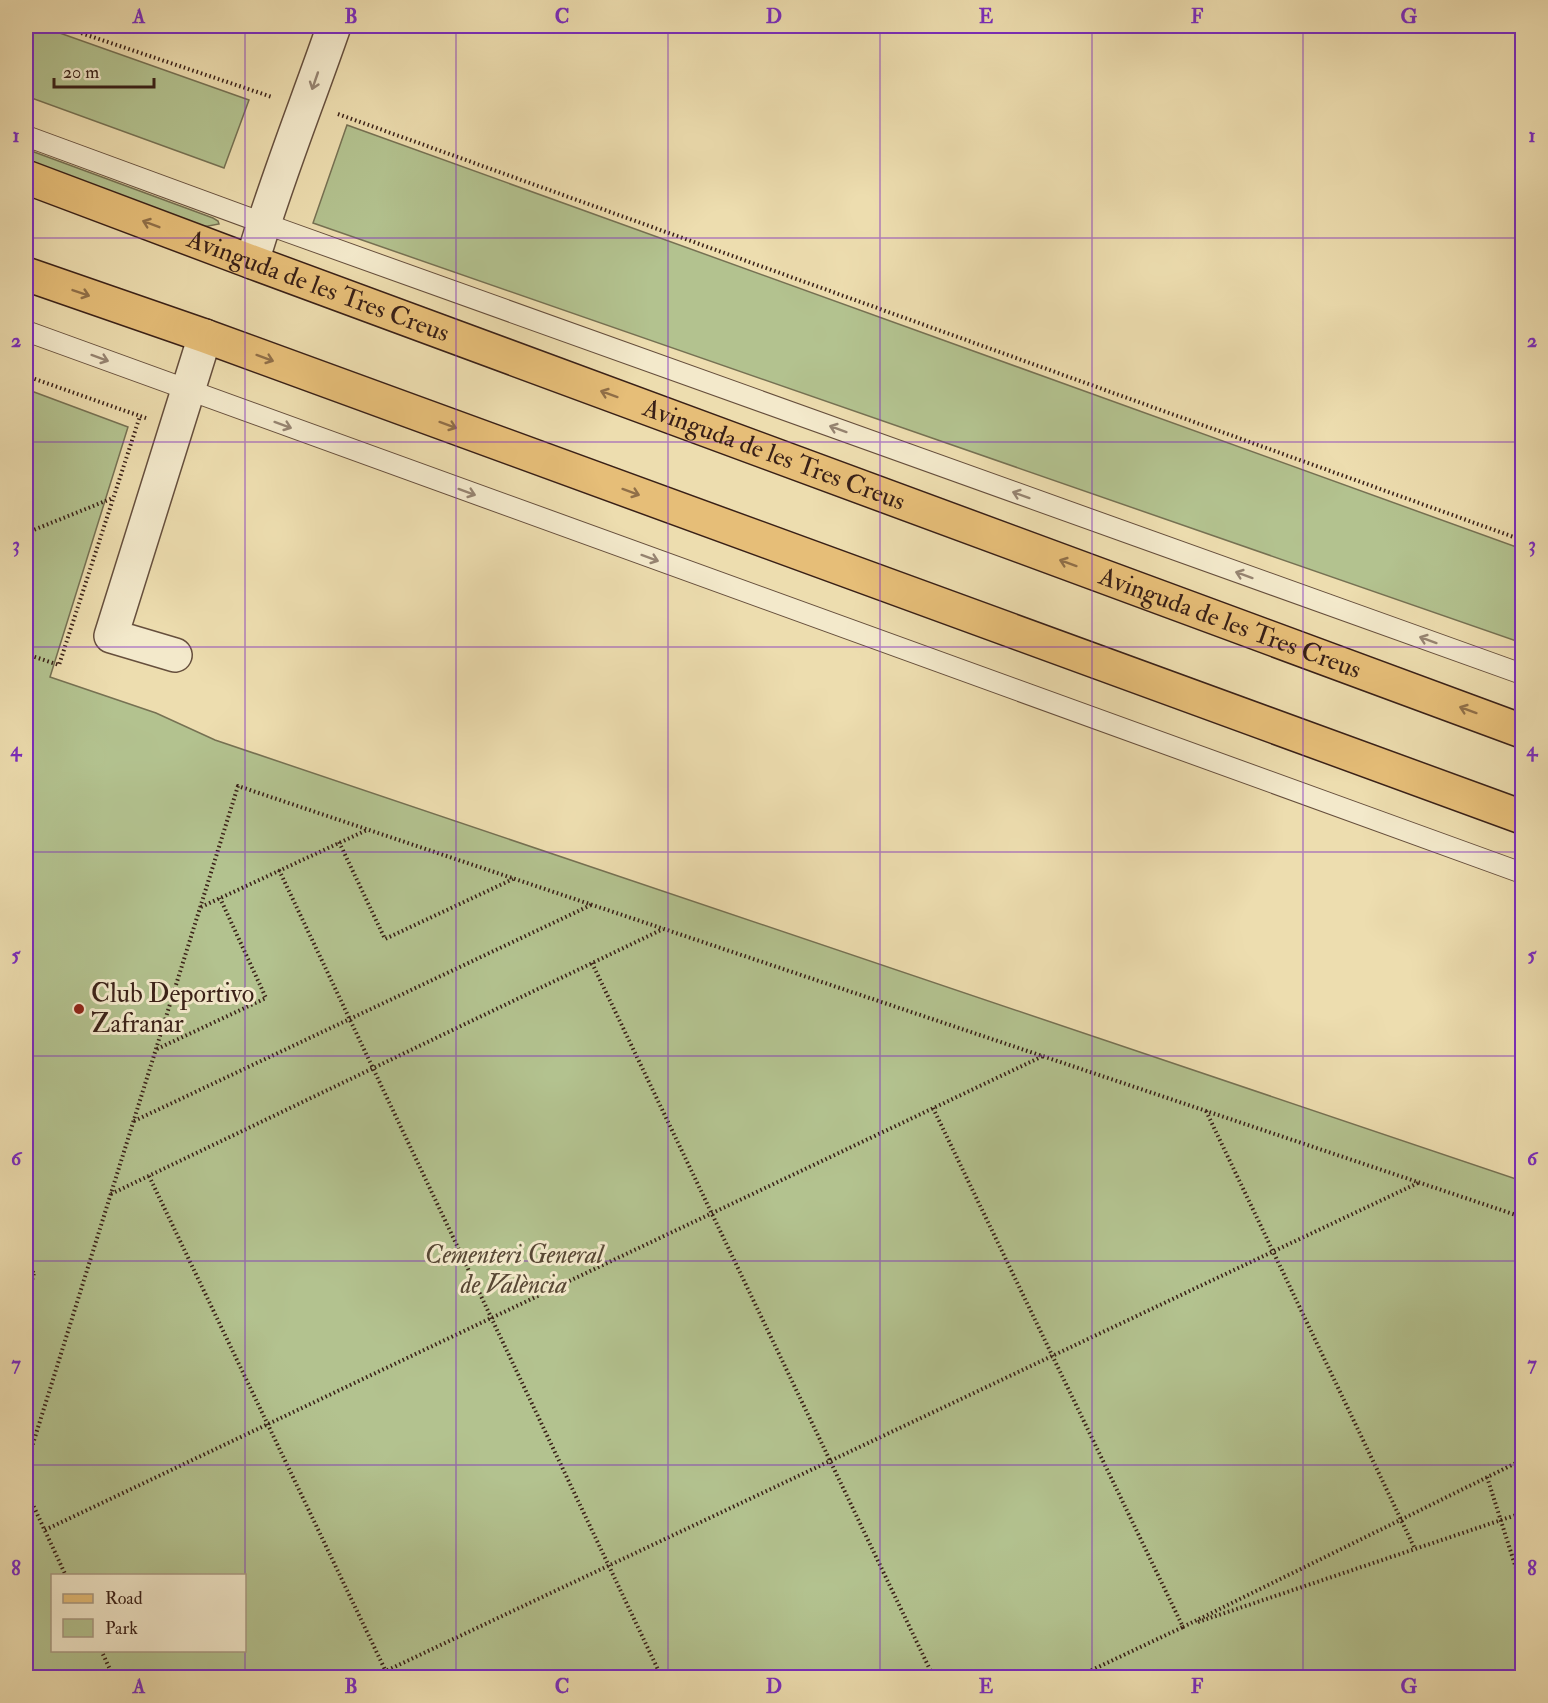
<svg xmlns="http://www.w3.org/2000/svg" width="1548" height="1703" font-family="'IM FELL Double Pica',serif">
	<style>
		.green { fill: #b3c28f; stroke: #767153; stroke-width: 1.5; fill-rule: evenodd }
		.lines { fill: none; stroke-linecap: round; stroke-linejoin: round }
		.lane-casing { stroke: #664f3d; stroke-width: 22 }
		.street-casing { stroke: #664f3d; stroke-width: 36 }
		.primary-casing { stroke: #392017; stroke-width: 36 }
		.path { stroke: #392017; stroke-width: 4; stroke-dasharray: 1.5 3; stroke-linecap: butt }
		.lane { stroke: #f3e9cb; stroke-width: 20 }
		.street { stroke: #f3e9cb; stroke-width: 33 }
		.primary { stroke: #e6be78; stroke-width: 33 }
		.oneway { stroke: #968471 }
		.oneway2 { stroke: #906f48 }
		.grid { fill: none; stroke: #7b2cbf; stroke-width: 1.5; stroke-opacity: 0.55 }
		.poi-dot { fill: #8f2418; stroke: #f3e9cb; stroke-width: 2 }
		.labels { text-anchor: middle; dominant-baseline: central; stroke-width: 6; stroke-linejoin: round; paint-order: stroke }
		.street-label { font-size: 26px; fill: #392017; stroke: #f3e9cb }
		.poi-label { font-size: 26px; fill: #392017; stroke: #f3e9cb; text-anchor: start }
		.park-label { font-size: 26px; font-style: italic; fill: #584835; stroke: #f3e9cb }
		.neatline { fill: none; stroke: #7b2cbf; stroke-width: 2 }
		.grid-label { font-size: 20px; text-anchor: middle; font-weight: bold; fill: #7b2cbf }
	</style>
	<rect width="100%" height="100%" fill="#edddaf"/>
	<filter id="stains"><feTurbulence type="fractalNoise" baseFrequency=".00333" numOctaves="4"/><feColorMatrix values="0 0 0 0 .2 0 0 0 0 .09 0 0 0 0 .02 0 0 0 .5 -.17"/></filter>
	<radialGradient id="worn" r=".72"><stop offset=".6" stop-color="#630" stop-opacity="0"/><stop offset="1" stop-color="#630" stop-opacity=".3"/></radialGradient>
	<path class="green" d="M 26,26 L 40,26 L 249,100 L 224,168 L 26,96 Z
		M 347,125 L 1522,549 L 1522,643 L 313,223 Z
		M 26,149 L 213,218 L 218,221 L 219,224 L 203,227 L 26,162 Z
		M 26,389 L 128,427 L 50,677 L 156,713 L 215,740 L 1522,1181 L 1522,1677 L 26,1677 ZM 52,1576 L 244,1576 L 244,1650 L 52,1650 Z"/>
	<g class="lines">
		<defs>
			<path id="lane" d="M 26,136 L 263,223 L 1522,674
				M 26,331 L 1522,873"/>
			<path id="street" d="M 252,262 C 275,183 307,104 334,26
				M 175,655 L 111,636 L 205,336"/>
			<g id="primary">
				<path id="s1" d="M 26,177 L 252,262 L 1522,731"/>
				<path d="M 26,274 L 205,336 L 1522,817"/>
			</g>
		</defs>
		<use href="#lane" class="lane-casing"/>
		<use href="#street" class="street-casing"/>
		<use href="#primary" class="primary-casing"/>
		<path class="path" d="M 60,26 L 272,97
			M 338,114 L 1522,540
			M 26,376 L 140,416
			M 26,533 L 113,498
			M 26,654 L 59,665 L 140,416 L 146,418
			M 339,842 L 385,939 L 513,879
			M 279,870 L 662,1678
			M 201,907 L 367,830
			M 592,963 L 934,1678
			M 157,1049 L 266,998 L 220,898
			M 933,1108 L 1183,1627 L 1522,1460
			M 1206,1111 L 1415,1549
			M 134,1121 L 591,905
			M 149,1176 L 389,1678
			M 111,1194 L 663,929
			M 26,1267 L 34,1273
			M 26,1301 L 34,1273
			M 26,1466 L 238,786 L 1522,1217
			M 1487,1477 L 1522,1587
			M 26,1490 L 66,1576
			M 45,1530 L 1043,1056
			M 1198,1622 L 1522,1513
			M 101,1650 L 114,1678
			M 371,1678 L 1418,1183
			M 1075,1678 L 1183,1627"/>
		<use href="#lane" class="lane"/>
		<use href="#street" class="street"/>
		<use href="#primary" class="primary"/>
	</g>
	<defs><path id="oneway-shaft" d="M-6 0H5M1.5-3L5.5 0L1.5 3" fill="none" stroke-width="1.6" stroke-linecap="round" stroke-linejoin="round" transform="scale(1.5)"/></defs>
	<g class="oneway">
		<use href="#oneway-shaft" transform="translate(315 81) rotate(109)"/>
		<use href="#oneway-shaft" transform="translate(100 358) rotate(20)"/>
		<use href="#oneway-shaft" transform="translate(283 425) rotate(20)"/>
		<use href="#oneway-shaft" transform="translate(838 429) rotate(-160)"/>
		<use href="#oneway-shaft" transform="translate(467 492) rotate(20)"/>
		<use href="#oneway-shaft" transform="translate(1021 495) rotate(-160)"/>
		<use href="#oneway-shaft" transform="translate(650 558) rotate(20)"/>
		<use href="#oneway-shaft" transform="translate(1244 575) rotate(-160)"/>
		<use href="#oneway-shaft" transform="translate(1428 640) rotate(-160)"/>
	</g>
	<g class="oneway2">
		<use href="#oneway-shaft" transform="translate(151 224) rotate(-159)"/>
		<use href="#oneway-shaft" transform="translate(81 293) rotate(19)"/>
		<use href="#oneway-shaft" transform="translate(265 358) rotate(20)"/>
		<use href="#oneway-shaft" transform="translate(609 394) rotate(-160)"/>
		<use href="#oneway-shaft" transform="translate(448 425) rotate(20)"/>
		<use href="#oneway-shaft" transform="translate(631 492) rotate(20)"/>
		<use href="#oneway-shaft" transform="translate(1068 563) rotate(-160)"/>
		<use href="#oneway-shaft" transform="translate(1468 710) rotate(-160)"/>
	</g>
	<path class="grid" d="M 245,26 L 245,1678M 456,26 L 456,1678M 668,26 L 668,1678M 880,26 L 880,1678M 1092,26 L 1092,1678M 1303,26 L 1303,1678M 26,238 L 1522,238M 26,442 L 1522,442M 26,647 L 1522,647M 26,852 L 1522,852M 26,1056 L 1522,1056M 26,1261 L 1522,1261M 26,1465 L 1522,1465"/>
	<circle class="poi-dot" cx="79" cy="1009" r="6"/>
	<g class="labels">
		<g class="street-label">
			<text stroke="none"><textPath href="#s1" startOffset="312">Avinguda de les Tres Creus</textPath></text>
			<text stroke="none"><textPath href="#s1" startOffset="798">Avinguda de les Tres Creus</textPath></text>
			<text stroke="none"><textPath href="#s1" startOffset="1284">Avinguda de les Tres Creus</textPath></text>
		</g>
		<g class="poi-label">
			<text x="91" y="994">Club Deportivo<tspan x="91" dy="30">Zafranar</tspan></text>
		</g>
		<g class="park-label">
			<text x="514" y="1255">Cementeri General<tspan x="514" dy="30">de València</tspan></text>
		</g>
	</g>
	<rect width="1548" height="1703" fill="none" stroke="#edddaf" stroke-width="66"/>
	<rect x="51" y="1574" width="195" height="78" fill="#f3e9cb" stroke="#a99983" stroke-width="1.5"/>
	<rect x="63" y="1594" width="30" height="9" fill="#e6be78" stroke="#a99983" stroke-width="1.5"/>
	<text x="105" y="1604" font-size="18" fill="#392017">Road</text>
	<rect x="63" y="1619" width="30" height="18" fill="#b3c28f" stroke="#a99983" stroke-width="1.5"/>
	<text x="105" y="1634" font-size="18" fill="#392017">Park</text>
	<path d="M54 78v9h100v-9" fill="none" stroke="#392017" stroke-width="3"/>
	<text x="63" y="78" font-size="18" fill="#392017" stroke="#f3e9cb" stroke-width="4.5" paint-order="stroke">20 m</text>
	<rect x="33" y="33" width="1482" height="1637" class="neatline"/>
	<g class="grid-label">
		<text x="139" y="23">A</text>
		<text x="351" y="23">B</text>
		<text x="562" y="23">C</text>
		<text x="774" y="23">D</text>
		<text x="986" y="23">E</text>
		<text x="1197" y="23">F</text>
		<text x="1409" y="23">G</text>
		<text x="16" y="142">1</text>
		<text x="1532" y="142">1</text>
		<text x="16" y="347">2</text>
		<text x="1532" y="347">2</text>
		<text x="16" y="551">3</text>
		<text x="1532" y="551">3</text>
		<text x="16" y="756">4</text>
		<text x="1532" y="756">4</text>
		<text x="16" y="961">5</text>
		<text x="1532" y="961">5</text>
		<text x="16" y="1165">6</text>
		<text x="1532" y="1165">6</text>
		<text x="16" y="1370">7</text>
		<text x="1532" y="1370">7</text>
		<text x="16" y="1575">8</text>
		<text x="1532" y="1575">8</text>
		<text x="139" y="1693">A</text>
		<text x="351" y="1693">B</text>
		<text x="562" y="1693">C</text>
		<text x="774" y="1693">D</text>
		<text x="986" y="1693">E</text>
		<text x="1197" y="1693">F</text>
		<text x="1409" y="1693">G</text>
	</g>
	<rect width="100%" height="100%" filter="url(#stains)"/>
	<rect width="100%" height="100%" fill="url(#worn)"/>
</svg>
